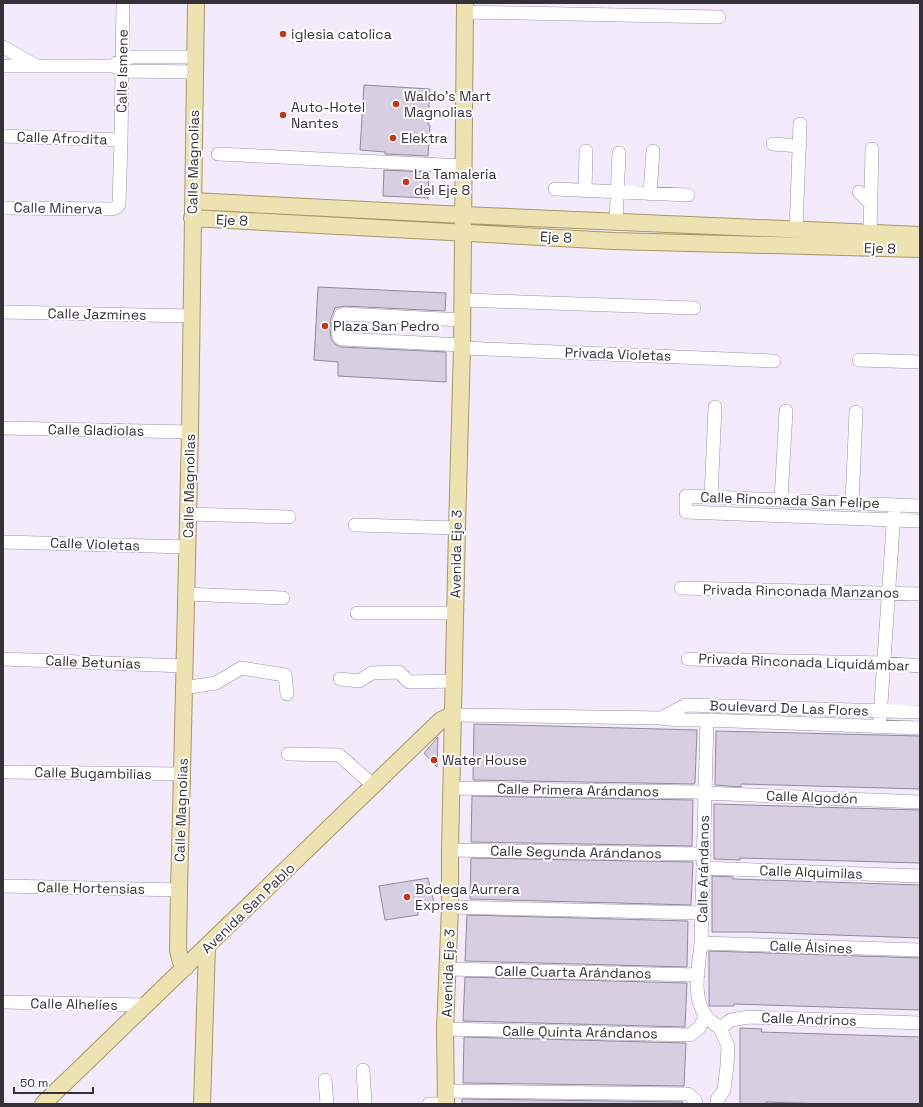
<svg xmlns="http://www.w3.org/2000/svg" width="923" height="1107" font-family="'Space Grotesk',sans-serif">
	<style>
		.building { fill: #d7cee2; stroke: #928a9c }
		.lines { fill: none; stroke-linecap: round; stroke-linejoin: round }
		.minor-casing { stroke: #9b93a6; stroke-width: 14 }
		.major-casing { stroke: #a79866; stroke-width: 18 }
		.minor { stroke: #fff; stroke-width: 13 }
		.major { stroke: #efe2b2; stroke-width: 16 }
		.poi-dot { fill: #c2371a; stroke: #fff; stroke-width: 1.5 }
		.labels { text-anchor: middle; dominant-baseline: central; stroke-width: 4; stroke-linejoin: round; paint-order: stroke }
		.poi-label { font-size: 14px; fill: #343139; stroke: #fff; text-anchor: start }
		.street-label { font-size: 14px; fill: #343139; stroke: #fff }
	</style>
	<rect width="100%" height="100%" fill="#f3ebfc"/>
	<path class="building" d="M 364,85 L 430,89 L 428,125 L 430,125 L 428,156 L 385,154 L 385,152 L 360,150 Z
		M 384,170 L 429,172 L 428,198 L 383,196 Z
		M 318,287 L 446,293 L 445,311 L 344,306 L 335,308 L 331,318 L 330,329 L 331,339 L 335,344 L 341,347 L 446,352 L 446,382 L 338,376 L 338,362 L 314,360 Z
		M 474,724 L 697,730 L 695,783 L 694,784 L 473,780 Z
		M 716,731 L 920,736 L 920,789 L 741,784 L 741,787 L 715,785 Z
		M 438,737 L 437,767 L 424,753 Z
		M 472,796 L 693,800 L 692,846 L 471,842 Z
		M 714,804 L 920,810 L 920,863 L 740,858 L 740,860 L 714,859 Z
		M 471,858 L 693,862 L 691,905 L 470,899 Z
		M 712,876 L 733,877 L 733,879 L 920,885 L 920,938 L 751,932 L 712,932 Z
		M 428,878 L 435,907 L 418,911 L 418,915 L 385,920 L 379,886 Z
		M 467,915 L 688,921 L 687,967 L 465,961 Z
		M 709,951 L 920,958 L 920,1010 L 734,1004 L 734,1006 L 709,1006 Z
		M 465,977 L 687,983 L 685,1027 L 463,1021 Z
		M 740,1028 L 762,1029 L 761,1032 L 920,1037 L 920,1104 L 826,1104 L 766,1102 L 766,1104 L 740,1104 Z
		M 464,1037 L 686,1043 L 684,1086 L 463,1083 Z
		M 462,1099 L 683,1102 L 683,1104 L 462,1104 Z"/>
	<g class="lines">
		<defs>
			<path id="minor" d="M 465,12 L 719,17
				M 3,47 L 35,65
				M 116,63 L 131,57 L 195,57
				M 3,66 L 113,66 L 128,71 L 195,72
				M 3,136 L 121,140
				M 773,144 L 800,146
				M 218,154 L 464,166
				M 555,189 L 688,195
				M 585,191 L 586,151
				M 859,192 L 871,204
				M 650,194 L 653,151
				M 3,208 L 112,209 L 117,207 L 119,204 L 121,140 L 123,3
				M 616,222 L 619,153
				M 796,230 L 800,124
				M 870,233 L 872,149
				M 463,300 L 694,308
				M 3,312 L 191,316
				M 462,345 L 342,339 L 339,337 C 337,331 338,321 341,315 L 344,314 L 462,320
				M 462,348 L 774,361
				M 859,360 L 920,362
				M 3,428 L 190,432
				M 711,497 L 715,407
				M 781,500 L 786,411
				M 852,503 L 856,412
				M 920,506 L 686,496 L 686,512 L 920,521
				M 188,514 L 289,517
				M 355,525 L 457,528
				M 3,542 L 187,547
				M 681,588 L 920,594
				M 185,594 L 283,598
				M 357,613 L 455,613
				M 3,659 L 184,666
				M 688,659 L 884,663 L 920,666
				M 340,679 L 359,681 L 372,673 L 399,672 L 409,682 L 454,681
				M 183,688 L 216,683 L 241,668 L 285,675 L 287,694
				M 453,715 L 661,718 L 677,720 L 707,720 L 920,728
				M 661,718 L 686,705 L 920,712
				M 880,718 L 894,512
				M 707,720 L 701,943 C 699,966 691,997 706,1016 C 710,1021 716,1025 720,1028 L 731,1020 L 749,1017 L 920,1023
				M 288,754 L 339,755 L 374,786
				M 3,772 L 182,774
				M 452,788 L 697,792 L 704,793 L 920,802
				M 450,850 L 703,854
				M 703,868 L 920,876
				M 3,886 L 179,890
				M 450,907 L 702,913
				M 701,943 L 920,950
				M 448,969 L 698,975
				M 3,1002 L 145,1005
				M 445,1029 L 690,1035 L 699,1028 L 706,1016
				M 363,1070 L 365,1104
				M 325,1080 L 327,1104
				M 446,1091 L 688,1094 L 695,1100 L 696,1104
				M 717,1100 L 724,1090 L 727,1066 L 728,1046 L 720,1028
				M 429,1104 L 446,1104"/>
			<path id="major" d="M 193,201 L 463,215 L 920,235
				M 192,218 L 614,241 L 920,249
				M 186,967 L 181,962 L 178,950 L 179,890 L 182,774 L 190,432 L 196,3
				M 43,1104 L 441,720 L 453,715
				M 202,1104 L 207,947
				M 446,1104 L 445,1029 L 450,907 L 450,850 L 457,528 L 462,348 L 465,3"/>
		</defs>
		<use href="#minor" class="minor-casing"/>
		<use href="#major" class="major-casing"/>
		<use href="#minor" class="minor"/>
		<use href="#major" class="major"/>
	</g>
	<g class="poi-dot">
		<circle cx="283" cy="34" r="4"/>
		<circle cx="396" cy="104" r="4"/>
		<circle cx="283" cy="115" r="4"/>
		<circle cx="393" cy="138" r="4"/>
		<circle cx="406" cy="182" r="4"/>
		<circle cx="325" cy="326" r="4"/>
		<circle cx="434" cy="760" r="4"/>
		<circle cx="407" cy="897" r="4"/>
	</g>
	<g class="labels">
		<g class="poi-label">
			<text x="291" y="34">iglesia catolica</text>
			<text x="404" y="96">Waldo's Mart<tspan x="404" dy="16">Magnolias</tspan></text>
			<text x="291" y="107">Auto-Hotel<tspan x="291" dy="16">Nantes</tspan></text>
			<text x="401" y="138">Elektra</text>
			<text x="414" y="174">La Tamaleria<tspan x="414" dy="16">del Eje 8</tspan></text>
			<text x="333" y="326">Plaza San Pedro</text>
			<text x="442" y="760">Water House</text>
			<text x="415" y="889">Bodega Aurrera<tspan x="415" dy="16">Express</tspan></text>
		</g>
		<g class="street-label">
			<text transform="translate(122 71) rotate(-89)">Calle Ismene</text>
			<text transform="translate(62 138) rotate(2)">Calle Afrodita</text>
			<text transform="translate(193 162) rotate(-89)">Calle Magnolias</text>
			<text transform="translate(58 208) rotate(1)">Calle Minerva</text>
			<text transform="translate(232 220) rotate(3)">Eje 8</text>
			<text transform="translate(556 237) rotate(3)">Eje 8</text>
			<text transform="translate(880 248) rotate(2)">Eje 8</text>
			<text transform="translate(97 314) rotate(1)">Calle Jazmines</text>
			<text transform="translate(618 354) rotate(2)">Privada Violetas</text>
			<text transform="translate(96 430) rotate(1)">Calle Gladiolas</text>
			<text transform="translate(189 486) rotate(-89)">Calle Magnolias</text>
			<text transform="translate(790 500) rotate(2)">Calle Rinconada San Felipe</text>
			<text transform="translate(95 544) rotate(2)">Calle Violetas</text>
			<text transform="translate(456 554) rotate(-89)">Avenida Eje 3</text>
			<text transform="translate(801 591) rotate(1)">Privada Rinconada Manzanos</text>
			<text transform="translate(93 662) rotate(2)">Calle Betunias</text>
			<text transform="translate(804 662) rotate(2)">Privada Rinconada Liquidámbar</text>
			<text transform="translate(789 708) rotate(2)">Boulevard De Las Flores</text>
			<text transform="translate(93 773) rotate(1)">Calle Bugambilias</text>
			<text transform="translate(578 790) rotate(1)">Calle Primera Arándanos</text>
			<text transform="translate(812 797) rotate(2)">Calle Algodón</text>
			<text transform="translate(181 810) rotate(-88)">Calle Magnolias</text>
			<text transform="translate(576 852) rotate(1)">Calle Segunda Arándanos</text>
			<text transform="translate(703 869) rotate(-89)">Calle Arándanos</text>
			<text transform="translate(811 872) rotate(2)">Calle Alquimilas</text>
			<text transform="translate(91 888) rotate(1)">Calle Hortensias</text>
			<text transform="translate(248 908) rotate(-44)">Avenida San Pablo</text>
			<text transform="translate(811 947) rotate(2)">Calle Álsines</text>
			<text transform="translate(573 972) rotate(1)">Calle Cuarta Arándanos</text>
			<text transform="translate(448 973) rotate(-88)">Avenida Eje 3</text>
			<text transform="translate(74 1004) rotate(1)">Calle Alhelíes</text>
			<text transform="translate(809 1019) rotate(2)">Calle Andrinos</text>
			<text transform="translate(580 1032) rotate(1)">Calle Quinta Arándanos</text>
		</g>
	</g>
	<rect width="923" height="1107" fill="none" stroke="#343139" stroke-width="8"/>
	<path d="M14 1087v6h79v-6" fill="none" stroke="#343139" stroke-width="2"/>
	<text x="20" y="1087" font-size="12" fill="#343139" stroke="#ffffff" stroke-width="3" paint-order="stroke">50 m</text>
</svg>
